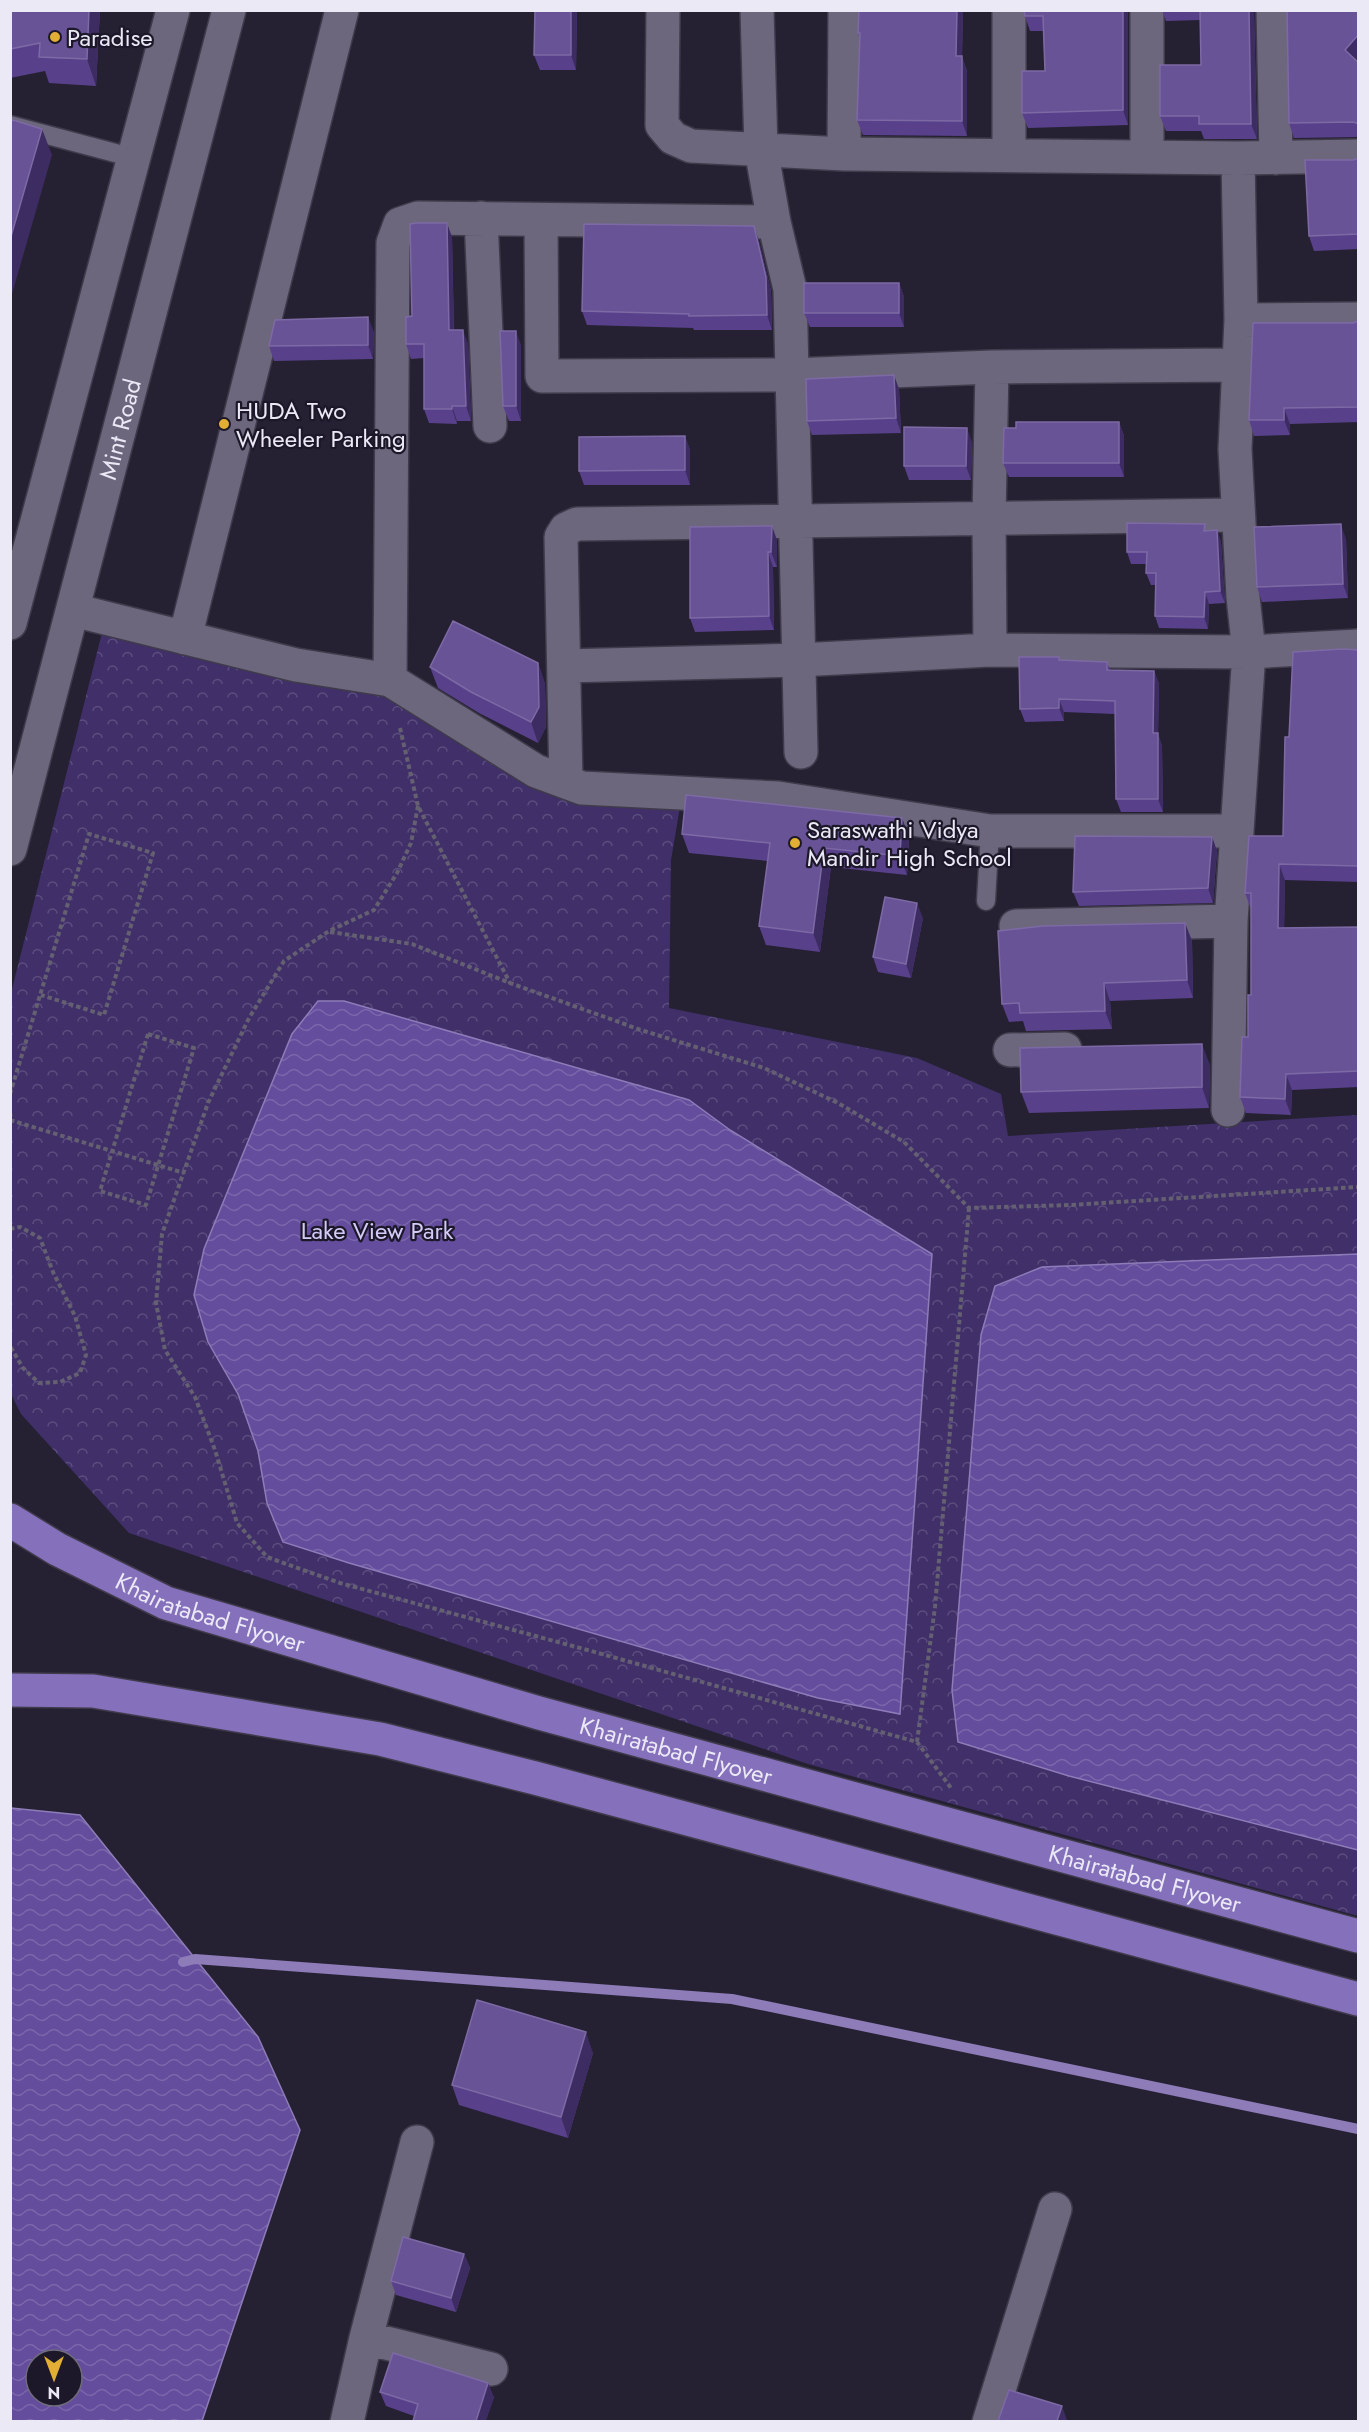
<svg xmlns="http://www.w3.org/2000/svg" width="1369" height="2432" font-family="Jost,sans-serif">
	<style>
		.park { fill: url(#park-crowns) }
		.water { fill: url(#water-waves); stroke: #8d7cb8; stroke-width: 1.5; fill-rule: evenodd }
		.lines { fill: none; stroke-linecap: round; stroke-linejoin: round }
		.stream { stroke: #8d7cb8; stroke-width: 10 }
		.service-casing { stroke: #403b4b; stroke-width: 21 }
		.minor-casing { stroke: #403b4b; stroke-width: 36 }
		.tertiary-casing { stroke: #403b4b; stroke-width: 36 }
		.primary-casing { stroke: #403b4b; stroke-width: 36 }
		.path { stroke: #646071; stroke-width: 4; stroke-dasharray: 4.5 3; stroke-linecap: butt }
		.service { stroke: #6c677d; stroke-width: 18 }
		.minor { stroke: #6c677d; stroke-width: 33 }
		.tertiary { stroke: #6c677d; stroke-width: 33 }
		.primary { stroke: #8570bb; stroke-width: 33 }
		.wall { fill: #58418a }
		.shaded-wall { fill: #3d2c62 }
		.building { fill: #685396; stroke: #7d6aa5; stroke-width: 1.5 }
		.poi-dot { fill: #e2af34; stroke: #1c1829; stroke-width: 2 }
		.labels { text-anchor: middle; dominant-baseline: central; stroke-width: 4.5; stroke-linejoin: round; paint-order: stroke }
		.poi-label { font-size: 24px; fill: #ece9f6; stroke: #1c1829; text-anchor: start }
		.street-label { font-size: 24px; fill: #ece9f6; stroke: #1c1829 }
		.park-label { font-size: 24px; fill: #d4caf7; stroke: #1c1829 }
	</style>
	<defs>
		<pattern id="park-crowns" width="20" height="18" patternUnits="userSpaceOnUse" patternTransform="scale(1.5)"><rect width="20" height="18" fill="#402f69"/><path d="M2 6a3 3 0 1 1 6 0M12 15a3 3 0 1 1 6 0" fill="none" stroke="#5c4d7f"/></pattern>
		<pattern id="water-waves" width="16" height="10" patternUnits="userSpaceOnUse" patternTransform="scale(1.5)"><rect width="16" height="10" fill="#644d9d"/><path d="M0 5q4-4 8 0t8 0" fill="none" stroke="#7a67ab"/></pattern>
	</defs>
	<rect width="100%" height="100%" fill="#252133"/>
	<path class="park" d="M 110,601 L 390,680 L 557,777 L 683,789 L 671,860 L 669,1008 L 917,1058 L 1001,1094 L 1008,1136 L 1358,1115 L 1358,1916 L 808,1764 L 129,1533 L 21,1414 L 11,1394 L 11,993 Z"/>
	<path class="water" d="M 318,1001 L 344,1001 L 689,1100 L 730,1130 L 932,1254 L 900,1714 L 818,1698 L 349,1563 L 283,1542 L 267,1503 L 258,1451 L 238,1394 L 208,1342 L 194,1295 L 204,1249 L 292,1034 Z
		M 1358,1254 L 1358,1850 L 1069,1776 L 958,1742 L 952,1690 L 981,1335 L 995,1286 L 1042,1267 Z
		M 11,1808 L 80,1815 L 258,2037 L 300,2130 L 202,2421 L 11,2421 ZM 36,2360 L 72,2360 L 72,2396 L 36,2396 Z"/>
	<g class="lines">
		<path class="stream" d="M 183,1962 L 195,1959 L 732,1999 L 1358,2129"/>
		<defs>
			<path id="service" d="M 10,125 L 134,158
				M 986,901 L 990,831"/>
			<path id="minor" d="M 663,10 L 662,125 L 673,138 L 691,146 L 844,154 L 1238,158 L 1358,156
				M 757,10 L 761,149 L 774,222 L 790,289 L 801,752
				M 1009,10 L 1009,155
				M 1147,10 L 1147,156
				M 1273,10 L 1276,158
				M 844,154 L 845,10
				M 481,218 L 490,426
				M 541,221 L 542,376 L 792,375 L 992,367 L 1239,365
				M 1241,320 L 1358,319
				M 73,610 L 296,665 L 390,680 L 536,771 L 582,788 L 778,798 L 990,831 L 1236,831
				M 185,638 L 342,10
				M 990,650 L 989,518 L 992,367
				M 564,666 L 799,660 L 990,650 L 1249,652 L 1358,646
				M 390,680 L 393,243 L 400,224 L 418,218 L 774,222
				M 566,782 L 561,537 L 566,529 L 577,524 L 1238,515
				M 1016,926 L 1231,921
				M 1010,1050 L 1065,1049
				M 1228,1110 L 1231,921 L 1249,652 L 1243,597 L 1235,449 L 1241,320 L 1238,158
				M 366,2338 L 491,2369
				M 347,2422 L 366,2338 L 417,2142
				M 989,2422 L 1055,2209"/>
			<g id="tertiary">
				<path d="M 10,623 L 173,10"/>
				<path id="s1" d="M 10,849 L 229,10"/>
			</g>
			<g id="primary">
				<path id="s2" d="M 10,1520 L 57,1549 L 166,1603 L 539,1713 L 1358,1936"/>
				<path d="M 10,1690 L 93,1691 L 380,1739 L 535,1778 L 1358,1999"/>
			</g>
		</defs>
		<use href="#service" class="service-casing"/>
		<use href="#minor" class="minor-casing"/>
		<use href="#tertiary" class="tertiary-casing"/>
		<use href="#primary" class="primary-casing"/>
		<path class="path" d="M 400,728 L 418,806 L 510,983
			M 418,806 L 411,843 L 397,873 L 374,910 L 329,931 L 284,961 L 249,1018 L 208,1103 L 162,1234 L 156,1303 L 165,1350 L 195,1397 L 215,1450 L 237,1523 L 267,1557 L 340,1583 L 591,1651 L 917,1742 L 951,1788
			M 330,932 L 412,944 L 510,983 L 641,1030 L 764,1068 L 838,1103 L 904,1142 L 969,1208 L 1070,1205 L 1358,1187
			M 148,1034 L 194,1048 L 146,1205 L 100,1191 Z
			M 10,1094 L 89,834 L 153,853 L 104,1015 L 41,995
			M 10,1120 L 184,1173
			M 10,1229 L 20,1227 L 40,1238 L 53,1272 L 75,1316 L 86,1355 L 80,1373 L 60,1382 L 39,1383 L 23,1368 L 10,1346
			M 917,1742 L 935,1607 L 969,1208"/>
		<use href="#service" class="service"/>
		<use href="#minor" class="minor"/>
		<use href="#tertiary" class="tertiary"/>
		<use href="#primary" class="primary"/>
	</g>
	<path class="wall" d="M 10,10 L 100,10 L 96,86 L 49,83 L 45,71 L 10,78 Z
		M 535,10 L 577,10 L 576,70 L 540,70 L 534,55 Z
		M 859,10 L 963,10 L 962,57 L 967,71 L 967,136 L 863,135 L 857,120 L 860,39 L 858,33 Z
		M 1024,10 L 1128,10 L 1128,125 L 1028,128 L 1022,113 L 1045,71 L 1043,31 L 1030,31 L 1025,16 Z
		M 1162,10 L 1254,10 L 1257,139 L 1204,139 L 1201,131 L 1166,131 L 1160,116 L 1201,65 L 1200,20 L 1166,21 Z
		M 1359,10 L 1359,56 L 1355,60 L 1359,63 L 1359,137 L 1294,138 L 1289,123 Z
		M 1359,158 L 1359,249 L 1314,251 L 1309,236 L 1353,160 Z
		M 452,237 L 454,330 L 468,344 L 471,421 L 457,421 L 457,424 L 429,423 L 424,409 L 424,358 L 411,359 L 406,344 L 412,316 Z
		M 759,241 L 771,291 L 772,330 L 694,330 L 693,328 L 587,325 L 582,311 Z
		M 899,283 L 904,297 L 904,327 L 810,327 L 804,313 Z
		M 1359,321 L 1359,422 L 1290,424 L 1290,435 L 1254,436 L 1249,420 L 1353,323 Z
		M 374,332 L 373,359 L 274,361 L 269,346 Z
		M 521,345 L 521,421 L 509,421 L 503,406 Z
		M 899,389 L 901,433 L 812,435 L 807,421 Z
		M 1119,422 L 1124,436 L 1124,477 L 1009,477 L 1003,463 L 1016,428 Z
		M 685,436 L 690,450 L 690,485 L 584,485 L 579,471 Z
		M 972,442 L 971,480 L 909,480 L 904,466 Z
		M 1217,530 L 1221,542 L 1225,603 L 1209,604 L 1208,629 L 1159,628 L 1155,616 L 1156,585 L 1151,585 L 1146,573 L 1147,564 L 1131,564 L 1127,552 L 1207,531 Z
		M 1346,539 L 1348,598 L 1262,602 L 1257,587 Z
		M 777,540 L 777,567 L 773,567 L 774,630 L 695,632 L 690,618 Z
		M 1359,650 L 1359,882 L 1285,880 L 1284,928 L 1359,927 L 1359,1087 L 1292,1090 L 1291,1115 L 1246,1113 L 1240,1097 L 1248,1037 L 1251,995 L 1251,909 L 1245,893 L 1283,836 L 1289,737 Z
		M 1059,657 L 1060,660 L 1107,662 L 1110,670 L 1154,671 L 1159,684 L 1158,734 L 1162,746 L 1163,812 L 1121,812 L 1116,799 L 1115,714 L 1064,712 L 1064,721 L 1025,722 L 1020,709 Z
		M 538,663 L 545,684 L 546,727 L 538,743 L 479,713 L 438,688 L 430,667 Z
		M 902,818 L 909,837 L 907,875 L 831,867 L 820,952 L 766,945 L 759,926 L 768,861 L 689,853 L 682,834 Z
		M 1212,837 L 1217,851 L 1213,903 L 1079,906 L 1073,892 Z
		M 923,918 L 911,978 L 878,972 L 873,957 Z
		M 1185,923 L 1192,941 L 1193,998 L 1110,1001 L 1112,1029 L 1026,1031 L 1023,1021 L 1009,1022 L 1002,1004 Z
		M 1210,1065 L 1209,1108 L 1029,1113 L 1021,1092 Z
		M 593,2053 L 568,2138 L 459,2105 L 452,2085 Z
		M 464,2254 L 470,2268 L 456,2312 L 396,2295 L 391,2281 Z
		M 488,2383 L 494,2398 L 414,2416 L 386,2406 L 380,2392 Z"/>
	<path class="shaded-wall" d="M 89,10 L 100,10 L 96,86 L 87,59 Z
		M 571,10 L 577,10 L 576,70 L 571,55 Z
		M 957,10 L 963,10 L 962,57 L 967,71 L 967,136 L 962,121 L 956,56 Z
		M 1123,10 L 1128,10 L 1128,125 L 1123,110 Z
		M 1249,10 L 1254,10 L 1257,139 L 1251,124 Z
		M 1359,34 L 1359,56 L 1350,65 L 1345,50 Z
		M 42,129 L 52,155 L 10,301 L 10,240 Z
		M 447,223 L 452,237 L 454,344 L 449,330 Z
		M 754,226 L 759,241 L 771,291 L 772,330 L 767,315 Z
		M 899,283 L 904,297 L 904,327 L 899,313 Z
		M 368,317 L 374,332 L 373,359 L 368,345 Z
		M 463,330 L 468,344 L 471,421 L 466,406 Z
		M 516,331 L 521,345 L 521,421 L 516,406 Z
		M 894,375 L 899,389 L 901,433 L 896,418 Z
		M 452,406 L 457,421 L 457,424 L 452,409 Z
		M 1284,408 L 1290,424 L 1290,435 L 1284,420 Z
		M 1119,422 L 1124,436 L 1124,477 L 1119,463 Z
		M 967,428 L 972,442 L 971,480 L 966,466 Z
		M 685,436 L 690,450 L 690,485 L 685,470 Z
		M 1341,524 L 1346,539 L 1348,598 L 1343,584 Z
		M 772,526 L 777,540 L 777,567 L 771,552 Z
		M 1217,530 L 1221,542 L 1225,603 L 1220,591 Z
		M 768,552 L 773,567 L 774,630 L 769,616 Z
		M 1205,592 L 1209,604 L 1208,629 L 1204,617 Z
		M 538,663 L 545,684 L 546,727 L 538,743 L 531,722 Z
		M 1154,671 L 1159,684 L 1158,734 L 1162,746 L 1163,812 L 1158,799 L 1153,733 Z
		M 1059,699 L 1064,712 L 1064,721 L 1059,708 Z
		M 902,818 L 909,837 L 907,875 L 900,856 Z
		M 1212,837 L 1217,851 L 1213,903 L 1208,888 Z
		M 824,848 L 831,867 L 820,952 L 813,933 Z
		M 1279,864 L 1285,880 L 1284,944 L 1278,928 Z
		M 917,903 L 923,918 L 911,978 L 906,964 Z
		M 1185,923 L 1192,941 L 1193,998 L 1187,980 Z
		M 1104,983 L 1110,1001 L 1112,1029 L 1105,1011 Z
		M 1202,1044 L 1210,1065 L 1209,1108 L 1202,1087 Z
		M 1286,1074 L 1292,1090 L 1291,1115 L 1285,1099 Z
		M 586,2032 L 593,2053 L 568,2138 L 561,2117 Z
		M 464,2254 L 470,2268 L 456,2312 L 451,2298 Z
		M 488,2383 L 494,2398 L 486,2421 L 476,2421 Z
		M 1062,2406 L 1067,2420 L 1067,2421 L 1057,2421 Z"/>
	<path class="building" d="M 10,10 L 89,10 L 87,59 L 39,57 L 40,43 L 10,49 Z
		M 535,10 L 571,10 L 571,55 L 534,55 Z
		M 859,10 L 957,10 L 956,56 L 962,56 L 962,121 L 857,120 L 860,33 L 858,33 Z
		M 1024,10 L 1123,10 L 1123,110 L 1022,113 L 1022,71 L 1045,71 L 1043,16 L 1025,16 Z
		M 1200,10 L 1249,10 L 1251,124 L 1199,124 L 1199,116 L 1160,116 L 1160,65 L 1201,65 Z
		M 1287,10 L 1359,10 L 1359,34 L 1345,50 L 1359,63 L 1359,124 L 1353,122 L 1289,123 Z
		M 10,119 L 42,129 L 10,240 Z
		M 1359,158 L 1359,234 L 1309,236 L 1305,160 L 1353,160 Z
		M 416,223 L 447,223 L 449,330 L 463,330 L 466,406 L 452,406 L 452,409 L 424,409 L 424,344 L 406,344 L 406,317 L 412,316 L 410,224 Z
		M 584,224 L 754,226 L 766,277 L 767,315 L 689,316 L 689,314 L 582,311 Z
		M 804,283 L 899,283 L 899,313 L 804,313 Z
		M 368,317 L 368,345 L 269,346 L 275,320 Z
		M 1359,321 L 1359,407 L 1284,408 L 1284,420 L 1249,420 L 1253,323 L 1353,323 Z
		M 500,331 L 516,331 L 516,406 L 503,406 Z
		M 894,375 L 896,418 L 807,421 L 806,379 Z
		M 1016,422 L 1119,422 L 1119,463 L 1003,463 L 1004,428 L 1016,428 Z
		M 904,427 L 967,428 L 966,466 L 904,466 Z
		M 685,436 L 685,470 L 579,471 L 579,437 Z
		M 1127,523 L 1205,524 L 1204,531 L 1217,530 L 1220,591 L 1205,592 L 1204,617 L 1155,616 L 1156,573 L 1146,573 L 1147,552 L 1127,552 Z
		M 1341,524 L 1343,584 L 1257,587 L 1254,527 Z
		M 772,526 L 771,552 L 768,552 L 769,616 L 690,618 L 690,527 Z
		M 453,621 L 538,663 L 539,707 L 531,722 L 471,692 L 430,667 Z
		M 1342,649 L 1359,650 L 1359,866 L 1279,864 L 1278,928 L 1359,927 L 1359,1071 L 1286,1074 L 1285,1099 L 1240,1097 L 1242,1037 L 1248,1037 L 1248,995 L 1251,995 L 1251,893 L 1245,893 L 1249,836 L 1283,836 L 1285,737 L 1289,737 L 1293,652 Z
		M 1019,657 L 1059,657 L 1059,660 L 1107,662 L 1107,670 L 1154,671 L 1153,733 L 1158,733 L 1158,799 L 1116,799 L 1115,701 L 1059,699 L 1059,708 L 1020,709 Z
		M 686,795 L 902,818 L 900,856 L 824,848 L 813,933 L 759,926 L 770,843 L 682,834 Z
		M 1075,836 L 1212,837 L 1208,888 L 1073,892 Z
		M 885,897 L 917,903 L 906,964 L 873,957 Z
		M 1185,923 L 1187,980 L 1104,983 L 1105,1011 L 1020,1013 L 1019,1003 L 1002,1004 L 998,931 L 1043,926 Z
		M 1202,1044 L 1202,1087 L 1021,1092 L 1020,1048 Z
		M 477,2000 L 586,2032 L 561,2117 L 452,2085 Z
		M 403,2237 L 464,2254 L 451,2298 L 391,2281 Z
		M 393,2353 L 488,2383 L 476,2421 L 413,2421 L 418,2404 L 380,2392 Z
		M 1009,2390 L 1062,2406 L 1057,2421 L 998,2421 Z"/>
	<g class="poi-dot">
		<circle cx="55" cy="37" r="6"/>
		<circle cx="224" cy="424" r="6"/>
		<circle cx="795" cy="843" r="6"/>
	</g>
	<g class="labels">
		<g class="poi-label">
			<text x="67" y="37">Paradise</text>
			<text x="236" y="410">HUDA Two<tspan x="236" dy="28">Wheeler Parking</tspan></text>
			<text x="807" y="829">Saraswathi Vidya<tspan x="807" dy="28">Mandir High School</tspan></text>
		</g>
		<g class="street-label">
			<text stroke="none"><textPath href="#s1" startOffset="434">Mint Road</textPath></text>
			<text stroke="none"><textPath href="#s2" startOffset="222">Khairatabad Flyover</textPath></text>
			<text stroke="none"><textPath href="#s2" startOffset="708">Khairatabad Flyover</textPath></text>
			<text stroke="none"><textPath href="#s2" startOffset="1194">Khairatabad Flyover</textPath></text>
		</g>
		<g class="park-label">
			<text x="377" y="1230">Lake View Park</text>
		</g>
	</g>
	<rect width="1369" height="2432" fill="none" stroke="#ece9f6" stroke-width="24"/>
	<g transform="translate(54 2378) rotate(180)"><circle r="28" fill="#1c1829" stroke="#6f6c7b" stroke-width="1.5"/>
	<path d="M0-4.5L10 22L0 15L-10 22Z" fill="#e2af34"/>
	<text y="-9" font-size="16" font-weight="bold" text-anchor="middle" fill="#ece9f6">N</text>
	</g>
</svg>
